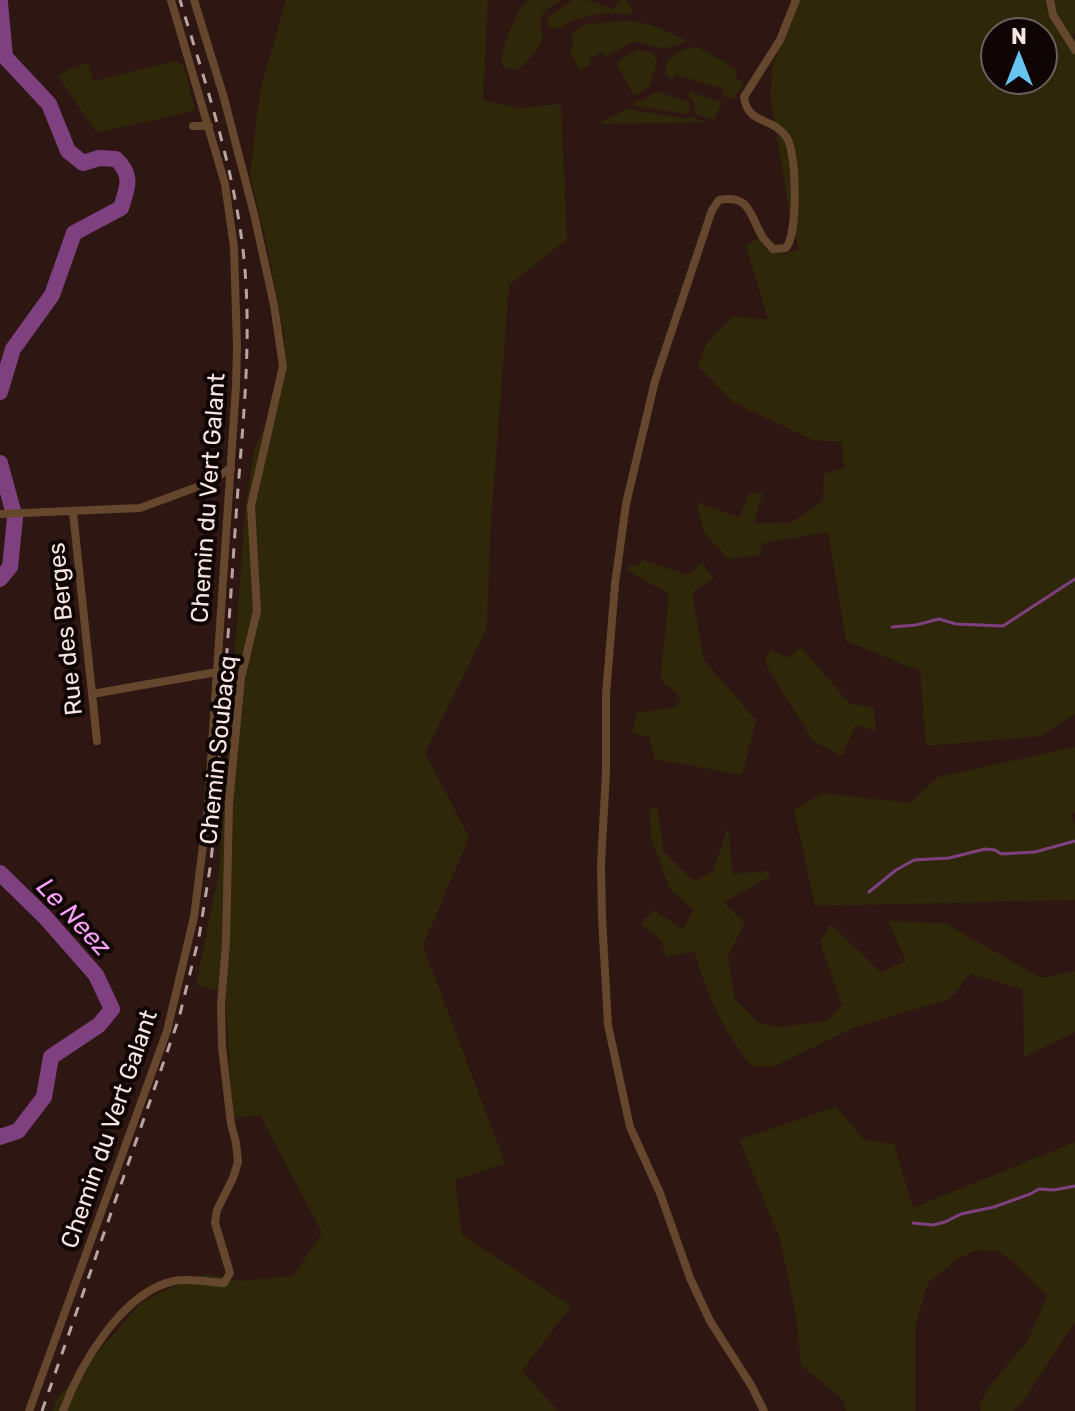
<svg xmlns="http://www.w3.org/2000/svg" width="1075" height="1411" font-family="Rubik,sans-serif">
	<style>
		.green { fill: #2f270a; fill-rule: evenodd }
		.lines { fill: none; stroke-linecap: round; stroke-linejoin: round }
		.stream { stroke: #7f4080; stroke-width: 3 }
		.river { stroke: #7f4080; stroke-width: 16 }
		.minor { stroke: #64472d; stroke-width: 8 }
		.rail { stroke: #b8a4a1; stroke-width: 3; stroke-dasharray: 10 10; stroke-linecap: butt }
		.labels { text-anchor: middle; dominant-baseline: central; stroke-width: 8; stroke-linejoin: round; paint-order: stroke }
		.street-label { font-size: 24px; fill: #f7e5e2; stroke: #0f0504 }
		.water-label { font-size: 26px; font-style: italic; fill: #f9a1f9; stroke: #0f0504 }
	</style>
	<rect width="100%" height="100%" fill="#2e1612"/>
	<path class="green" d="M 286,0 L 488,0 L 483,100 L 519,108 L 561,104 L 567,239 L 509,285 L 490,538 L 487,628 L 425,753 L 469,837 L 423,946 L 505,1163 L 455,1180 L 462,1235 L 571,1306 L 522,1371 L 558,1411 L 52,1411 L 56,1400 L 140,1304 L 158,1293 L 206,1274 L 239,1281 L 293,1276 L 322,1233 L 260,1115 L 233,1118 L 225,992 L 196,985 L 219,870 L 245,512 L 254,451 L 286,373 L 284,335 L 268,250 L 250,174 L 260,91 Z
		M 536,0 L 562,0 C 550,7 538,11 541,28 C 542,33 544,34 542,40 C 538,51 525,63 517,70 L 505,68 L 501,63 C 503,41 513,19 526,1 Z
		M 573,0 L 586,0 L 613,9 L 620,0 L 626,0 L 634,12 L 630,15 C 611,12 595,13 576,20 C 568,23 560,28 551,29 L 548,26 L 547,18 Z
		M 800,0 L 1075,0 L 1075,33 L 1072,34 L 1075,40 L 1075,714 L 1041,736 L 926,746 L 920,671 L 846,641 L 828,532 L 763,543 L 759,555 L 728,559 L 704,532 L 696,502 L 739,517 L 749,494 L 763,492 L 754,523 L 793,522 L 823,500 L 824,474 L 844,468 L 842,442 L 813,440 L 734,403 L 698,366 L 707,343 L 732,317 L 768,319 L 746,246 L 758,238 L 783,254 L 799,249 L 790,217 L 770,94 L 773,64 ZM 995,32 L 1043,32 L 1043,80 L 995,80 Z
		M 628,21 L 649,24 L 688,41 L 666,48 L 654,47 L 639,42 L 633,42 L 605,57 L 602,52 L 589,59 L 591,64 L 580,70 L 570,52 L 573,44 L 572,34 L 585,24 Z
		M 691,47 L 699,48 L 737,69 L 736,79 L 743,81 L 743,85 L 733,99 L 722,95 L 723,89 L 675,74 L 673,80 L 667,77 C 661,61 677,51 691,47 Z
		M 638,49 L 653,53 L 657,61 L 650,86 L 634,96 L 617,65 L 619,60 Z
		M 175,61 L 184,65 L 195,110 L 133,125 L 96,132 L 58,76 L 69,69 L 88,63 L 93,81 Z
		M 659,92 L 689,102 L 691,107 L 687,114 L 634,106 L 633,104 L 654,93 Z
		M 690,92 L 722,102 L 714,120 L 694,114 L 695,106 L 692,99 L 688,98 Z
		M 627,109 L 683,118 L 693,117 L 704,122 L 598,124 Z
		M 642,560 L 687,575 L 702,563 L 714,578 L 692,593 L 704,660 L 756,720 L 742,775 L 655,759 L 649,737 L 632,733 L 637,713 L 675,707 L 681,698 L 660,679 L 669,594 L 628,571 L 628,566 L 638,566 Z
		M 801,647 L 849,703 L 874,708 L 876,731 L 856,725 L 842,756 L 813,741 L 765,663 L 770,649 L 789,658 Z
		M 1075,747 L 1075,812 L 1071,815 L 1075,825 L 1075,900 L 815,906 L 794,810 L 823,793 L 910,803 L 938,777 Z
		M 657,807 L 664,852 L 694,882 L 713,871 L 728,827 L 733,874 L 769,871 L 769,877 L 724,902 L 745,923 L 728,956 L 735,999 L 759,1023 L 781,1027 L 827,1021 L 842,1005 L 820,942 L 831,924 L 880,972 L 906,961 L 888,921 L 944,923 L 1042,978 L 1075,971 L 1075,1032 L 1024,1057 L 1023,990 L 970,974 L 950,999 L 855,1027 L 774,1066 L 751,1066 C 721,1027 708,997 694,951 L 666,957 L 661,940 L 640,924 L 654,910 L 683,930 L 693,910 L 670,889 L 652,841 L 649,808 Z
		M 836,1107 L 864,1140 L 894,1144 L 913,1208 L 1075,1142 L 1075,1322 L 1022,1403 L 1013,1411 L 981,1411 L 979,1405 L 992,1383 L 1027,1342 L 1047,1296 L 1013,1262 L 998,1251 L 976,1250 L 957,1259 L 928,1283 L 915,1327 L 915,1411 L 846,1411 L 844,1401 L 801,1365 L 796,1315 L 780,1239 L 739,1140 Z"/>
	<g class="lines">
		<path class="stream" d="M 892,627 L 916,625 L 939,619 L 956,624 L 1003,626 L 1075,579
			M 869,892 L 896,870 L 914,860 L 949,858 L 985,849 L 995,850 L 1001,854 L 1035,852 L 1075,841
			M 913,1223 L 933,1225 L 945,1222 L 961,1214 L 994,1207 L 1030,1194 L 1039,1189 L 1054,1190 L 1075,1186"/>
		<path class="river" d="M 0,3 L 5,57 L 49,104 L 68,151 L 83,163 L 99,158 L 116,159 C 134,176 127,188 121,208 L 74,233 L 52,295 L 13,349 L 0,392
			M 0,463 L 15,518 L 10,567 L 0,579
			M 0,873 L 45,917 L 96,975 L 112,1009 L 99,1025 L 51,1057 L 44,1097 L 18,1131 L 0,1137"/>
		<path class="minor" d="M 1050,0 L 1053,15 L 1075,50
			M 193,126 L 209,126
			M 73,512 L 97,741
			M 0,514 L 140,508 L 208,483 L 231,468
			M 92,694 L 217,672
			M 29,1411 L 167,1031 L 194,917 L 208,806 L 236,386 L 237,347 L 234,247 L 225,184 L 171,0
			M 63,1411 C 80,1365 122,1292 174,1281 C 189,1278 209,1282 224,1283 L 230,1273 L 215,1223 L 217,1210 L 233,1178 L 238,1162 L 236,1143 L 231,1124 L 222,1047 L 221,1005 L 226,943 L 229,803 L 241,678 L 257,611 L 251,506 L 283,366 L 274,305 L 254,214 L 224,98 L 194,0
			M 764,1411 L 751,1385 L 710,1321 L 690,1278 L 660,1193 L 630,1127 L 608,1025 L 602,918 L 601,864 L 606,773 L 606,695 L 615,584 L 626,504 L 655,381 L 712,210 L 719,200 C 752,193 750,219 764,239 C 764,240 773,248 773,249 L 786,248 C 798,234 797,154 787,138 C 773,116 748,126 744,97 L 780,40 L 796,0"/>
		<path class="rail" d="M 42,1411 L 179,1018 L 199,937 L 211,862 L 215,817 C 223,712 230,607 237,502 C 243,421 252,340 244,259 C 235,170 206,85 180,0"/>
	</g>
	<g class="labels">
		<g class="street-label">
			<text transform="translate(208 498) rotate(-86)">Chemin du Vert Galant</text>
			<text transform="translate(65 629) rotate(-96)">Rue des Berges</text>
			<text transform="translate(218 750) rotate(-84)">Chemin Soubacq</text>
			<text transform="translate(109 1129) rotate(-71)">Chemin du Vert Galant</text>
		</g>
		<g class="water-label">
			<text transform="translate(74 917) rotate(47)">Le Neez</text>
		</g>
	</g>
	<g transform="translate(1019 56)"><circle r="38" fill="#0f0504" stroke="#6c5f5d" stroke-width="2"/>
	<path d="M0-6L14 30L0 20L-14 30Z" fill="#67c4f0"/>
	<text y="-12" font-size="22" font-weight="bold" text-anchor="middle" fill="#f7e5e2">N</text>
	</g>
</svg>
